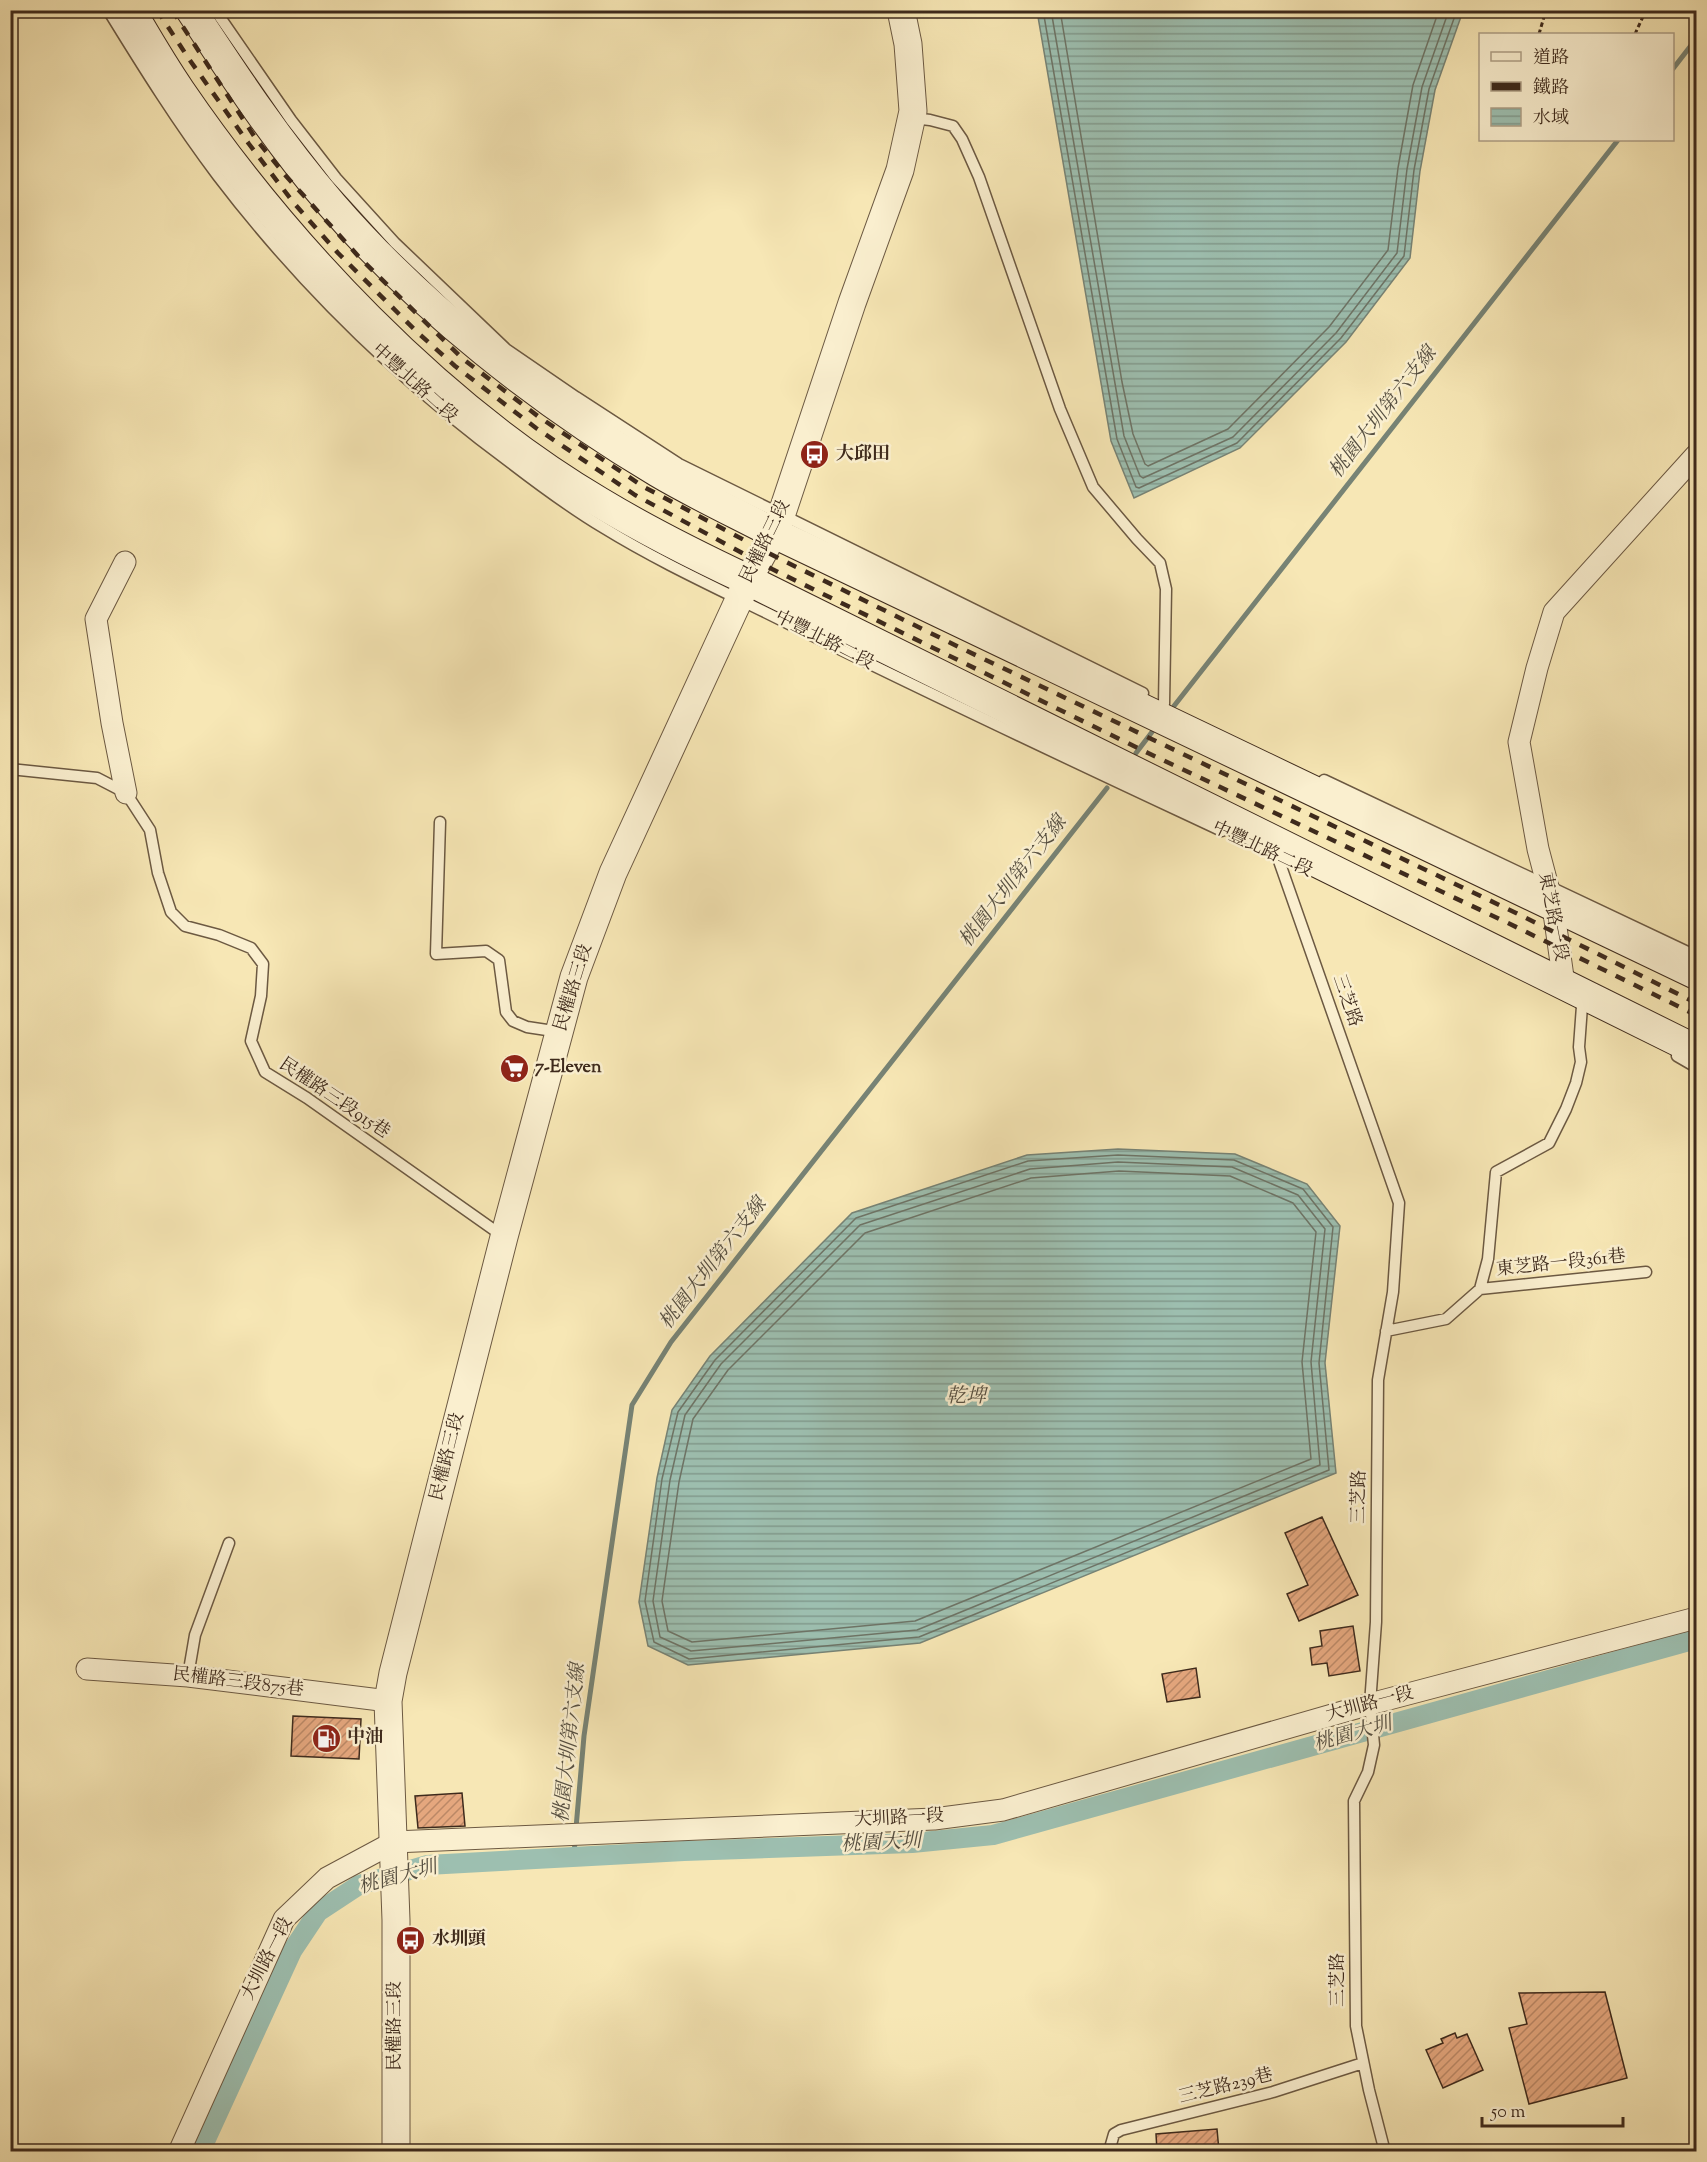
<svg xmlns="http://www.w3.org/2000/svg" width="1707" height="2162" font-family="'Sorts Mill Goudy','Noto Serif TC',serif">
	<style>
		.water { fill: url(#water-rules); stroke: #778375; stroke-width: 1.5 }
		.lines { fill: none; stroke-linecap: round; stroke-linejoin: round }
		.shore { stroke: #6e7466; stroke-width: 1.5 }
		.stream { stroke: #778375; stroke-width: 5 }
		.canal { stroke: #9dbfb0; stroke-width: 20 }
		.building { fill: url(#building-hatch); stroke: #3e2a1c; stroke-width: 1.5 }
		.service-casing { stroke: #6c5942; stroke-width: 13 }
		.minor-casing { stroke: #6c5942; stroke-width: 23 }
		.tertiary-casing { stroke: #6c5942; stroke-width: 29 }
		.secondary-casing { stroke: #3e2a1c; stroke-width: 32 }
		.path { stroke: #3e2a1c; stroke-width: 3; stroke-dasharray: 4.5 3; stroke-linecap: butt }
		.service { stroke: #faefcf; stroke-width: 10 }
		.minor { stroke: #faefcf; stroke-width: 21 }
		.tertiary { stroke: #faefcf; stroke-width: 27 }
		.secondary { stroke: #faefcf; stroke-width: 30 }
		.rail { stroke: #3e2a1c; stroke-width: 4.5; stroke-dasharray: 10 10; stroke-linecap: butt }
		.labels { text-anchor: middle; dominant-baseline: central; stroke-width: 5; stroke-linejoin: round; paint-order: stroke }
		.street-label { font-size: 18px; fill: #3e2a1c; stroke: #faefcf }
		.poi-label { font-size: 18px; font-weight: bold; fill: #3e2a1c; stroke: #faefcf; text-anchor: start }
		.water-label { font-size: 20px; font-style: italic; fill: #564f41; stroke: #faefcf }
	</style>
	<defs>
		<pattern id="water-rules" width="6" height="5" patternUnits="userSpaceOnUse" patternTransform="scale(1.5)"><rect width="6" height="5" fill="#9dbfb0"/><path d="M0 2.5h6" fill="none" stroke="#819b8e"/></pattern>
		<pattern id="building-hatch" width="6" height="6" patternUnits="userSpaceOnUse" patternTransform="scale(1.5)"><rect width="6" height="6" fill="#e5a77e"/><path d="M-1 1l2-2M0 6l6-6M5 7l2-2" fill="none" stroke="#b86"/></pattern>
	</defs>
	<rect width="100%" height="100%" fill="#f7e7b5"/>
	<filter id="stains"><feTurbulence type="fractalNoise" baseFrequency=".00333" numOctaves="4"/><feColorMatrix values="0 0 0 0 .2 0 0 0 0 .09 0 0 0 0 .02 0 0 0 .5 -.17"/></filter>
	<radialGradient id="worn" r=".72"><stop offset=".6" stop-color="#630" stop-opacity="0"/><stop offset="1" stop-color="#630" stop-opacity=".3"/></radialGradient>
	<path class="water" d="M 1037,11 L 1463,11 L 1435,90 L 1420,171 L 1410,258 L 1346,342 L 1240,448 L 1134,498 L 1111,441 Z
		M 1118,1149 L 1235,1154 L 1307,1184 L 1340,1226 L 1325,1363 L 1336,1473 L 920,1643 L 688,1665 L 648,1646 L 639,1602 L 657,1478 L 672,1410 L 710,1356 L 852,1213 L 1027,1155 Z"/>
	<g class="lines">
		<path class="shore" d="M 1043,10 L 1117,439 L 1136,487 L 1139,488 L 1237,443 L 1341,338 L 1404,256 L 1414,170 L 1429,89 L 1457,10
			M 1051,10 L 1124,436 L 1140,476 L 1143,478 L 1233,437 L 1336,333 L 1397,253 L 1407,169 L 1422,87 L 1449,10
			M 1060,10 L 1122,382 L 1133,434 L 1145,464 L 1148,466 L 1228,429 L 1329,327 L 1388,250 L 1398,168 L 1413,85 L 1439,10
			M 1118,1155 L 1234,1160 L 1303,1189 L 1333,1227 L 1319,1363 L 1329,1470 L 919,1637 L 689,1659 L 654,1642 L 645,1601 L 662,1479 L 678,1412 L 715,1360 L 856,1218 L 1028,1161 Z
			M 1118,1162 L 1232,1167 L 1298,1195 L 1325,1229 L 1311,1362 L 1320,1465 L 917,1630 L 691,1651 L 660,1637 L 653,1601 L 670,1480 L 685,1415 L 721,1364 L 860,1225 L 1030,1169 Z
			M 1119,1171 L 1230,1176 L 1293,1203 L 1316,1232 L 1302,1362 L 1311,1459 L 915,1621 L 692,1642 L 668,1631 L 662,1601 L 679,1482 L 693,1419 L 728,1370 L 865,1233 L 1031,1178 Z"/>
		<path class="stream" d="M 1672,70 L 1696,39
			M 1174,706 L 1618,140
			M 1136,753 L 1152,732
			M 576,1828 L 584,1736 L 632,1405 L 671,1342 L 1107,788
			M 574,1857 L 575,1840"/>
		<path class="canal" d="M 200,2152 L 292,1951 L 318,1912 L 359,1885 L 427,1865 L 684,1851 L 912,1843 L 993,1835 L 1696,1639"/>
	</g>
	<path class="building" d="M 1322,1517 L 1358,1595 L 1299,1621 L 1287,1594 L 1308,1585 L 1285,1533 Z
		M 1353,1626 L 1360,1671 L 1329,1676 L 1327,1663 L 1312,1665 L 1310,1648 L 1322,1646 L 1320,1631 Z
		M 1196,1668 L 1200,1697 L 1167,1702 L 1162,1674 Z
		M 293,1716 L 361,1719 L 359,1759 L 291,1756 Z
		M 462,1793 L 465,1826 L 418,1828 L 415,1796 Z
		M 1605,1992 L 1627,2078 L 1529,2104 L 1509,2028 L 1527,2024 L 1519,1993 Z
		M 1455,2033 L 1457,2038 L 1467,2034 L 1483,2070 L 1443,2088 L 1426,2050 L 1443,2043 L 1441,2039 Z
		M 1217,2129 L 1219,2151 L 1157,2151 L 1156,2134 Z"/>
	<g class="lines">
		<defs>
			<path id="service" d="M 108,10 C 143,67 178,123 218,176 C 301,285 401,382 511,463 C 541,486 572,509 604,528 C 664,565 730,594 793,626 C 935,697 1079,764 1222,831
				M 215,10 L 291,120 L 336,178 L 395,243 L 506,349 L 576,397 L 679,464 L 1143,693
				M 913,118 L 930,120 L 953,126 L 962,139 L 979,177 L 1060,409 L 1093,487 L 1137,539 L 1160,563 L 1166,589 L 1164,704
				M 10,769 L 97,778 L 126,793 L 150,830 L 158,873 L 171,912 L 185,926 L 219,935 L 251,948 L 263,964 L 261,996 L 251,1041 L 265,1072 L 307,1098 L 504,1237
				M 1324,780 L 1696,956
				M 440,822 L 436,954 L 486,951 L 499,960 L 506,1012 L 513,1021 L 527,1027 L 560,1032
				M 1278,858 L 1399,1203 L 1393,1292 L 1378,1380 L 1376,1622 L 1370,1704 L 1374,1745 L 1368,1772 L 1354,1801 L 1356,2026 L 1369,2090 L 1385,2152
				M 1677,1056 L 1696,1067
				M 1480,1289 L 1646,1272
				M 1386,1331 L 1446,1319 L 1480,1289 L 1488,1259 L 1496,1172 L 1549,1143 L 1566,1109 L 1576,1083 L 1581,1062 L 1579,1047 L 1582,1006
				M 188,1676 L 195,1635 L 229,1543
				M 1111,2152 L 1110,2148 L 1114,2134 L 1121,2130 L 1273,2092 L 1363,2063"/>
			<path id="minor" d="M 125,562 L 96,619 L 112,723 L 126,793
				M 1570,991 L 1564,984 L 1553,906 L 1538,849 L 1519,742 L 1537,668 L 1554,612 L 1696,455
				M 87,1669 L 188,1676 L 388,1701
				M 179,2152 L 284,1919 L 327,1878 L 394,1842 L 934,1819 L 1003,1810 L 1370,1704 L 1696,1618"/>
			<path id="tertiary" d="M 396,2152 L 396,1920 L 388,1701 L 393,1673 L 504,1237 L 574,977 L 613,873 L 748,580 L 774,533 L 781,516 L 852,303 L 900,170 L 913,111 L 908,44 L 901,10"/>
			<path id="secondary" d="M 130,10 C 146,37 162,65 180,91 C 286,246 437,406 599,502 C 647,531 697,556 748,580 L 1696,1050
				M 191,10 C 235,77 279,144 332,205 C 421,308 541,402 658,472 C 695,494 736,513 774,533 L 1696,974"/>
		</defs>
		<use href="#service" class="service-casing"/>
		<use href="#minor" class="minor-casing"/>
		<use href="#tertiary" class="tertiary-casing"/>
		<use href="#secondary" class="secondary-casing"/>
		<path class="path" d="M 1539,34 L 1546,10
			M 1635,34 L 1646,10"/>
		<use href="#service" class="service"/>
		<use href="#minor" class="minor"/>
		<use href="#tertiary" class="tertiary"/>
		<use href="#secondary" class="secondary"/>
		<path class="rail" d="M 157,10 L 189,59 L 249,144 L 293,202 L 338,253 L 417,332 L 455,366 L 536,428 L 635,495 L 772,569 L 1148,753 L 1508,923 L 1696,1015
			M 172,10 L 256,139 L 286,176 L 359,257 L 463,359 L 539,417 L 644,487 L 780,559 L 965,650 L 1516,913 L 1696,1003"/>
	</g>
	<defs>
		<symbol id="bus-disc" viewBox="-11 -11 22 22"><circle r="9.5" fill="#8f2418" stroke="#faefcf"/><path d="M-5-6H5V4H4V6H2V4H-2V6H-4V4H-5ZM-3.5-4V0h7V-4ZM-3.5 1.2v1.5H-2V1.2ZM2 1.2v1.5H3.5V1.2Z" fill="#fff"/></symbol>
		<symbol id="supermarket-disc" viewBox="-11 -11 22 22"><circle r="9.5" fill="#8f2418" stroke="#faefcf"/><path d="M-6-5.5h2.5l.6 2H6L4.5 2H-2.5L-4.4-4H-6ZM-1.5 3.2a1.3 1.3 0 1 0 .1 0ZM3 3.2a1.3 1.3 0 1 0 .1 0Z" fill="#fff"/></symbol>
		<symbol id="fuel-disc" viewBox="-11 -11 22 22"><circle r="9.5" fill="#8f2418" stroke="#faefcf"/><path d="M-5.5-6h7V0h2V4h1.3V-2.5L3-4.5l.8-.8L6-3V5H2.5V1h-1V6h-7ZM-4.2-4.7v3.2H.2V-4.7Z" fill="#fff"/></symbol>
	</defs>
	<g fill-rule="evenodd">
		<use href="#bus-disc" x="798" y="438" width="33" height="33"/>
		<use href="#supermarket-disc" x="498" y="1052" width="33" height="33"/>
		<use href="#fuel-disc" x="310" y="1722" width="33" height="33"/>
		<use href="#bus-disc" x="394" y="1924" width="33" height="33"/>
	</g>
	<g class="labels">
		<g class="street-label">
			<text transform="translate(414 384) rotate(42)">中豐北路二段</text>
			<text transform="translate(766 542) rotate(-64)">民權路三段</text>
			<text transform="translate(824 641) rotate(27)">中豐北路二段</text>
			<text transform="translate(1262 850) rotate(25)">中豐北路二段</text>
			<text transform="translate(1552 917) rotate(79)">東芝路一段</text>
			<text transform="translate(574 988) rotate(-73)">民權路三段</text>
			<text transform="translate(1346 1001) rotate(71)">三芝路</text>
			<text transform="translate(334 1099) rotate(34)">民權路三段915巷</text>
			<text transform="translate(1561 1264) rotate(-6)">東芝路一段361巷</text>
			<text transform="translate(448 1457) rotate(-76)">民權路三段</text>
			<text transform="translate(1360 1497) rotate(-89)">三芝路</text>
			<text transform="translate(238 1683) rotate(7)">民權路三段875巷</text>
			<text transform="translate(1370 1705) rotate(-15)">大圳路一段</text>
			<text transform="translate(899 1819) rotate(-3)">大圳路一段</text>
			<text transform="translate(268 1959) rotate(-63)">大圳路一段</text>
			<text transform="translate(1339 1980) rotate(-90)">三芝路</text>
			<text transform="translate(396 2026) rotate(-90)">民權路三段</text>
			<text transform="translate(1226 2087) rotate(-14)">三芝路239巷</text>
		</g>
		<g class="poi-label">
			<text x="836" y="455">大邱田</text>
			<text x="535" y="1068">7-Eleven</text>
			<text x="347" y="1738">中油</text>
			<text x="432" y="1940">水圳頭</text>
		</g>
		<g class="water-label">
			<text transform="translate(1384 413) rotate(-52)">桃園大圳第六支線</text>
			<text transform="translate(1014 882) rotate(-52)">桃園大圳第六支線</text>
			<text transform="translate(714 1264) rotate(-52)">桃園大圳第六支線</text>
			<text x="966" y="1397">乾埤</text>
			<text transform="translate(1353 1735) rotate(-16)">桃園大圳</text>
			<text transform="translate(571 1743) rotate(-84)">桃園大圳第六支線</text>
			<text transform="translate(881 1844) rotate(-3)">桃園大圳</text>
			<text transform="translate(398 1878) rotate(-15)">桃園大圳</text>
		</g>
	</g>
	<rect width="1707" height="2162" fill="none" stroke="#f7e7b5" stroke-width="36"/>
	<rect x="12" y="12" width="1683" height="2138" fill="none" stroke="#3e2a1c" stroke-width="3"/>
	<rect x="18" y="18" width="1671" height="2126" fill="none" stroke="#3e2a1c" stroke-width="1.5"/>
	<rect x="1479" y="33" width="195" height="108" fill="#faefcf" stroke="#afa087" stroke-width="1.5"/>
	<rect x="1491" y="52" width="30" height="9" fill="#faefcf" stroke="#afa087" stroke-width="1.5"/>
	<text x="1533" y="63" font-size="18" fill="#3e2a1c">道路</text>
	<rect x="1491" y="82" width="30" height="9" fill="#3e2a1c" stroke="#afa087" stroke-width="1.5"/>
	<text x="1533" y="93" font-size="18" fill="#3e2a1c">鐵路</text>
	<rect x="1491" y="108" width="30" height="18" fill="url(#water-rules)" stroke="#afa087" stroke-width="1.5"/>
	<text x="1533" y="123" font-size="18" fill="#3e2a1c">水域</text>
	<path d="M1482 2117v9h141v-9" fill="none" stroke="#3e2a1c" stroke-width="3"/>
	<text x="1491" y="2117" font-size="18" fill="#3e2a1c" stroke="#faefcf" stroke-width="4.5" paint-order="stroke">50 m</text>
	<rect width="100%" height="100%" filter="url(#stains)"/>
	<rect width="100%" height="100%" fill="url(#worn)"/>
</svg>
